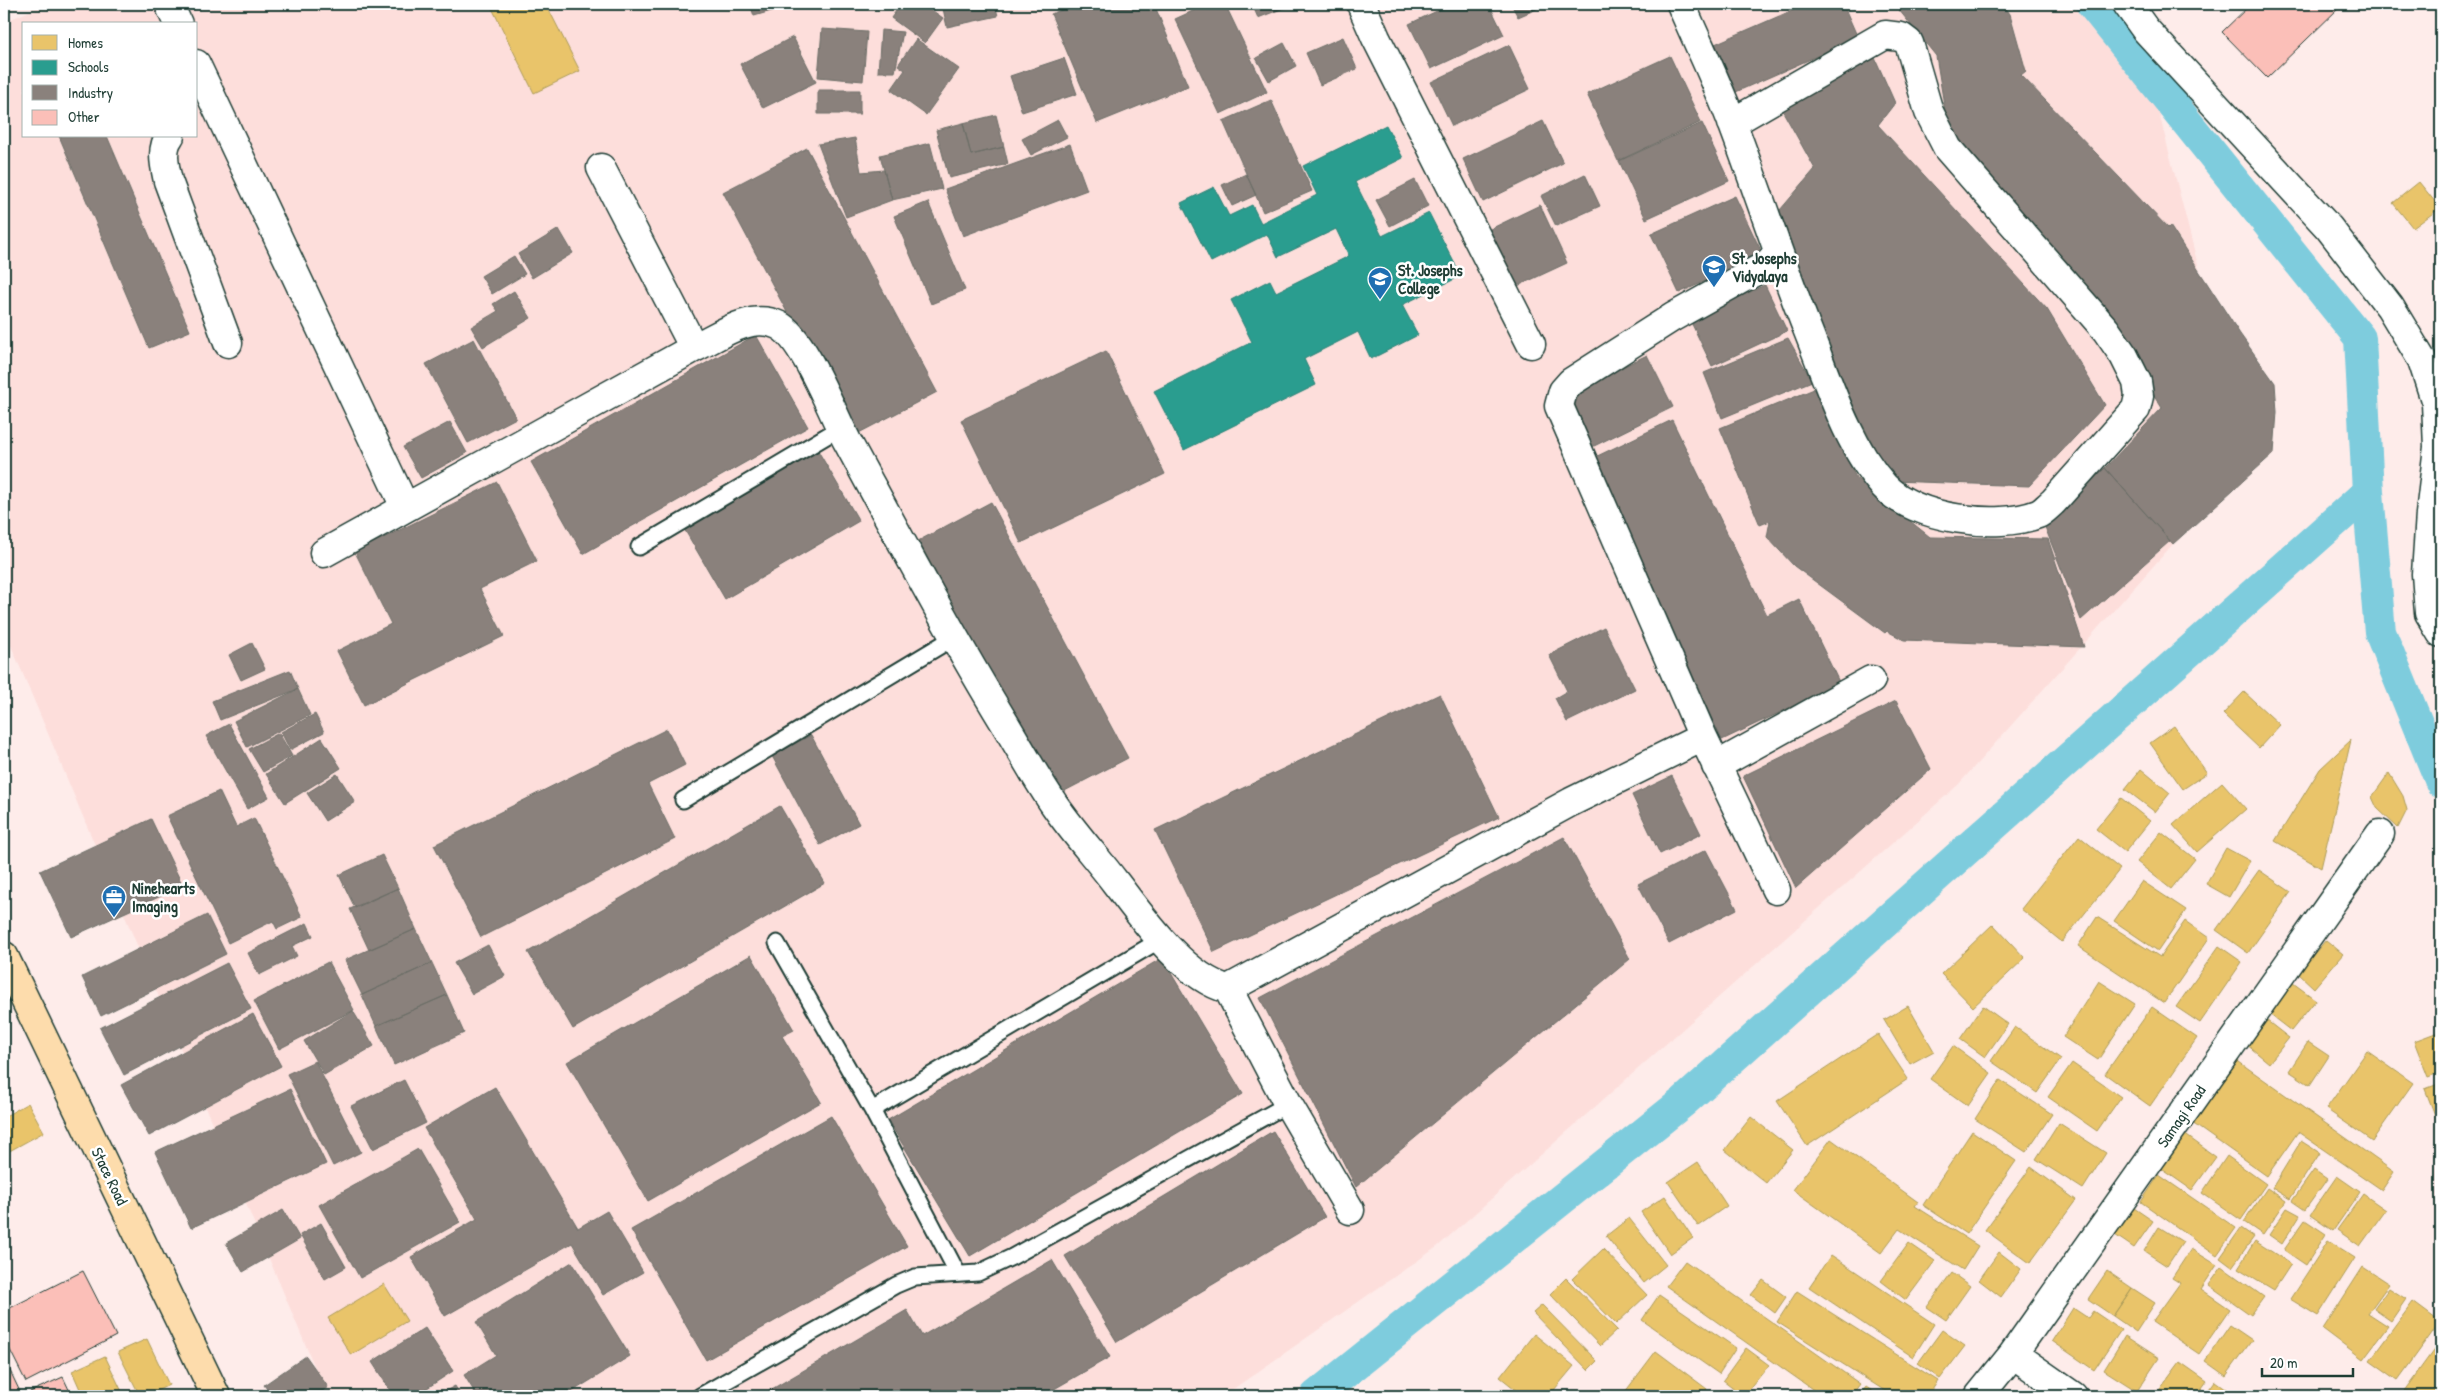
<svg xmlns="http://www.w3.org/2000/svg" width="2445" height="1400" font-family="'Patrick Hand',sans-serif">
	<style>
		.built { fill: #fddedb; fill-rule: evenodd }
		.homes { fill: #e9c46a; stroke: #ac9c5a }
		.schools { fill: #2a9d8f; stroke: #278074 }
		.industry { fill: #8a817c; stroke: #6a6d66 }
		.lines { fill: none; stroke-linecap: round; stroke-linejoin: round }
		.canal { stroke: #7eccdd; stroke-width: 32 }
		.building { fill: #fbbfb8; stroke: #1f3d34 }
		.service-casing { stroke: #1f3d34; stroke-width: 19 }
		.minor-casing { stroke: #1f3d34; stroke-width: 31 }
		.primary-casing { stroke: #1f3d34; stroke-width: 31 }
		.service { stroke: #fff; stroke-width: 15 }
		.minor { stroke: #fff; stroke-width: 28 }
		.primary { stroke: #fddcac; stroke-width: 28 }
		.labels { text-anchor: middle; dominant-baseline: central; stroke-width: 5; stroke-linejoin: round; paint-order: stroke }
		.poi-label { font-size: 16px; font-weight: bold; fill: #1f3d34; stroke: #fff; text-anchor: start }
		.street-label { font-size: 16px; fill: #1f3d34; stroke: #fff }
	</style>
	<rect width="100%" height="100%" fill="#feecea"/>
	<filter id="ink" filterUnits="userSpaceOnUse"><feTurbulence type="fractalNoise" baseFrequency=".02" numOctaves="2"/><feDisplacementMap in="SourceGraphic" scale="10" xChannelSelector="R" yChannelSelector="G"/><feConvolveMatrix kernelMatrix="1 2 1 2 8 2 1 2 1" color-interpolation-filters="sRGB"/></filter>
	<g filter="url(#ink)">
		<path class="built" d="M 46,4 L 2131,4 L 2248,460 L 1958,785 L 1437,1247 L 1223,1396 L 327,1396 L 4,629 L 4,22 ZM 24,24 L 196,24 L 196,136 L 24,136 Z"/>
		<path class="homes" d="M 490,4 L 546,4 L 580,71 L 534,93 Z
			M 2419,182 L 2440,208 L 2413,228 L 2393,203 Z
			M 2244,692 L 2280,725 L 2259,748 L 2223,714 Z
			M 2174,726 L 2207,773 L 2183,789 L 2150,743 Z
			M 2351,740 L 2321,868 L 2275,841 L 2320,769 Z
			M 2141,769 L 2170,793 L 2155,812 L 2125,789 Z
			M 2389,773 L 2403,796 L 2407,810 L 2398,828 L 2377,808 L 2372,797 Z
			M 2222,782 L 2246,809 L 2197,852 L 2173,825 Z
			M 2121,798 L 2150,821 L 2125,852 L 2096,829 Z
			M 2161,832 L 2195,859 L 2171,889 L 2137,862 Z
			M 2079,836 L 2120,869 L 2062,942 L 2021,909 Z
			M 2226,848 L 2250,861 L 2229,897 L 2206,884 Z
			M 2259,870 L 2291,892 L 2248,953 L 2216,930 Z
			M 2142,881 L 2186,910 L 2158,951 L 2114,921 Z
			M 2097,917 L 2160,957 L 2185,921 L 2209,938 L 2164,1003 L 2078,946 Z
			M 1993,924 L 2025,958 L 1973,1007 L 1941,974 Z
			M 2326,940 L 2343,954 L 2314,988 L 2298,973 Z
			M 2219,946 L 2242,962 L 2200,1023 L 2176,1007 Z
			M 2099,981 L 2135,1004 L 2098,1060 L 2063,1037 Z
			M 2293,983 L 2316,1000 L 2291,1031 L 2269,1014 Z
			M 1908,1006 L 1934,1051 L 1910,1064 L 1884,1020 Z
			M 1983,1006 L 2008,1024 L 1985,1057 L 1960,1039 Z
			M 2152,1007 L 2197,1038 L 2150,1106 L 2105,1074 Z
			M 2266,1020 L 2289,1038 L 2269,1063 L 2246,1044 Z
			M 2015,1027 L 2061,1059 L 2037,1093 L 1991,1061 Z
			M 2441,1031 L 2441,1072 L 2428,1077 L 2414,1041 Z
			M 1878,1034 L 1908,1079 L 1807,1146 L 1777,1101 Z
			M 2308,1042 L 2329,1056 L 2310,1085 L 2289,1071 Z
			M 1953,1046 L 1991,1073 L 1968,1106 L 1930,1079 Z
			M 2367,1051 L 2413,1083 L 2372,1141 L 2326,1109 Z
			M 2232,1057 L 2394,1172 L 2382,1190 L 2298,1132 L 2267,1176 L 2188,1120 Z
			M 2072,1063 L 2121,1097 L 2097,1131 L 2048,1097 Z
			M 2000,1080 L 2052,1114 L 2026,1152 L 1975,1119 Z
			M 2441,1083 L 2441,1122 L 2438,1123 L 2425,1089 Z
			M 28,1103 L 44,1132 L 4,1154 L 4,1117 Z
			M 1751,1117 L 1793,1150 L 1766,1183 L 1725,1150 Z
			M 2059,1123 L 2106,1153 L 2083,1189 L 2036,1159 Z
			M 1972,1131 L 2016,1161 L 1966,1234 L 1923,1205 Z
			M 2180,1131 L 2216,1157 L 2192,1190 L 2156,1165 Z
			M 1831,1139 L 1918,1202 L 1915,1206 L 1978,1246 L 1963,1270 L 1899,1229 L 1881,1253 L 1793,1190 Z
			M 2301,1141 L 2320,1153 L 2290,1199 L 2272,1188 Z
			M 2227,1156 L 2266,1184 L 2241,1220 L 2202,1193 Z
			M 1698,1162 L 1727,1206 L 1698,1226 L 1668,1182 Z
			M 2031,1167 L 2076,1200 L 2030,1263 L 1985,1230 Z
			M 2314,1170 L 2327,1179 L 2305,1210 L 2292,1201 Z
			M 2159,1175 L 2236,1228 L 2217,1255 L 2141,1202 Z
			M 2337,1176 L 2360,1192 L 2333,1231 L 2310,1215 Z
			M 2267,1188 L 2286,1201 L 2263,1235 L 2244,1222 Z
			M 2363,1194 L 2386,1210 L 2360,1246 L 2337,1230 Z
			M 1665,1196 L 1693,1238 L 1670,1254 L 1641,1212 Z
			M 2131,1206 L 2153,1221 L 2134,1248 L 2112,1233 Z
			M 2287,1208 L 2300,1215 L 2282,1244 L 2269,1235 Z
			M 1629,1218 L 1666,1265 L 1644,1283 L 1606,1236 Z
			M 2305,1220 L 2326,1234 L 2306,1265 L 2284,1250 Z
			M 2159,1227 L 2183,1242 L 2167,1266 L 2144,1251 Z
			M 2241,1228 L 2254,1237 L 2232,1267 L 2220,1258 Z
			M 2255,1241 L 2291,1264 L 2274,1290 L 2238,1268 Z
			M 2328,1241 L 2355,1258 L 2318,1316 L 2290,1299 Z
			M 1909,1243 L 1935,1261 L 1906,1300 L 1881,1281 Z
			M 1603,1249 L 1647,1295 L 1616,1324 L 1572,1279 Z
			M 2191,1249 L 2217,1265 L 2201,1289 L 2230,1309 L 2199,1354 L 2152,1322 L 2180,1283 L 2172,1278 Z
			M 1999,1252 L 2021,1269 L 2001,1297 L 1979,1280 Z
			M 1831,1255 L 1934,1324 L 1913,1357 L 1809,1287 Z
			M 1685,1261 L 1860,1384 L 1851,1396 L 1822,1396 L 1666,1286 Z
			M 2222,1267 L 2264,1297 L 2251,1315 L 2209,1285 Z
			M 2363,1267 L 2389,1284 L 2368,1313 L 2388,1326 L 2363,1359 L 2323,1329 Z
			M 2107,1271 L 2132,1288 L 2113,1316 L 2088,1299 Z
			M 1952,1273 L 1970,1286 L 1946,1320 L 1927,1307 Z
			M 1566,1278 L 1617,1330 L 1600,1346 L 1550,1294 Z
			M 1763,1280 L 1786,1297 L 1775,1313 L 1751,1295 Z
			M 384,1284 L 407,1321 L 351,1355 L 328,1318 Z
			M 2132,1288 L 2155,1303 L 2136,1332 L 2113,1316 Z
			M 2389,1288 L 2406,1299 L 2391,1321 L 2374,1309 Z
			M 1797,1291 L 1938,1381 L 1928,1396 L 1893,1396 L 1777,1322 Z
			M 1659,1295 L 1736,1348 L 1719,1374 L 1642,1320 Z
			M 2413,1302 L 2440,1322 L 2398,1380 L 2370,1360 Z
			M 1542,1305 L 1597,1361 L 1588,1370 L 1533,1313 Z
			M 2073,1308 L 2088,1318 L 2093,1311 L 2121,1330 L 2094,1370 L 2052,1341 Z
			M 2230,1325 L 2252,1340 L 2226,1376 L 2205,1361 Z
			M 1942,1330 L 1965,1346 L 1940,1379 L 1918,1363 Z
			M 1534,1334 L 1574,1366 L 1549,1396 L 1524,1396 L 1500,1377 Z
			M 2125,1336 L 2159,1358 L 2137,1391 L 2104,1370 Z
			M 147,1339 L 169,1385 L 146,1396 L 140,1396 L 118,1352 Z
			M 2441,1340 L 2441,1396 L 2412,1396 L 2404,1391 Z
			M 1746,1348 L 1769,1365 L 1744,1396 L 1723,1380 Z
			M 1656,1351 L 1707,1389 L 1702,1396 L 1622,1396 Z
			M 105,1356 L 124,1396 L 83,1396 L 72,1371 Z
			M 2180,1362 L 2207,1381 L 2196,1396 L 2155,1396 Z
			M 2215,1381 L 2236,1396 L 2204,1396 Z
			M 1866,1387 L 1880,1396 L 1859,1396 Z"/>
		<path class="schools" d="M 1386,125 L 1403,158 L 1355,182 L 1382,236 L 1429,213 L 1461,276 L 1402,305 L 1418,335 L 1371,359 L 1358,332 L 1304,359 L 1316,385 L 1184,450 L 1154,391 L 1252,342 L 1231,300 L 1270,280 L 1276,292 L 1349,256 L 1336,229 L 1278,257 L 1267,234 L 1211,262 L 1181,203 L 1214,187 L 1229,216 L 1252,205 L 1261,223 L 1317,195 L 1303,166 Z"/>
		<path class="industry" d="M 750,4 L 796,4 L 754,16 Z
			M 901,4 L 923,4 L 943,18 L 925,43 L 891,18 Z
			M 942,4 L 995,4 L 998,16 L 947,27 Z
			M 1076,4 L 1154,4 L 1188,86 L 1097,123 L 1051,14 Z
			M 1208,4 L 1225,4 L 1267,92 L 1220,114 L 1175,19 Z
			M 1252,4 L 1294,4 L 1258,18 Z
			M 1452,4 L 1489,4 L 1504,35 L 1431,69 L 1409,24 Z
			M 1511,4 L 1548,4 L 1518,17 Z
			M 1807,4 L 1843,4 L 1858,38 L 1729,95 L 1708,47 Z
			M 1907,4 L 2003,4 L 2010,14 L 2026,71 L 2021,75 L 2168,228 L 2170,226 L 2240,334 L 2275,383 L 2277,412 L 2274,453 L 2173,544 L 2105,468 L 2162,408 L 2103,312 L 1949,146 L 1952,126 L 1948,129 L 1936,56 L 1899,10 Z
			M 822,29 L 867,32 L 863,81 L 818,77 Z
			M 881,30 L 903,32 L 895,72 L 878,72 Z
			M 793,37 L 816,82 L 763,108 L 740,64 Z
			M 1343,37 L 1357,69 L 1320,85 L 1306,53 Z
			M 916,39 L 959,69 L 926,115 L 891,90 L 905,70 L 898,65 Z
			M 1284,43 L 1296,66 L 1269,81 L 1256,58 Z
			M 1509,45 L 1530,89 L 1452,126 L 1431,82 Z
			M 1871,49 L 1895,103 L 1878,125 L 2047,309 L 2105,405 L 2029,486 L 1892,481 L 1829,360 L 1774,217 L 1815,169 L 1781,108 Z
			M 1670,56 L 1701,122 L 1618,161 L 1587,94 Z
			M 1064,58 L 1077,94 L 1022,112 L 1010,76 Z
			M 818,90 L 860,90 L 860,114 L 818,114 Z
			M 1271,100 L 1312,191 L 1263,212 L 1223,121 Z
			M 996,115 L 1004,147 L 971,155 L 963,123 Z
			M 1058,120 L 1067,137 L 1031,155 L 1022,139 Z
			M 1543,121 L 1563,163 L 1483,202 L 1463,159 Z
			M 963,123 L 971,155 L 1004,147 L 1008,164 L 949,178 L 936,130 Z
			M 1702,123 L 1729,181 L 1646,219 L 1619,161 Z
			M 59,136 L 107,136 L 190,331 L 149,348 Z
			M 855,138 L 861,172 L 884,170 L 892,200 L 846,217 L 818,144 Z
			M 930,143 L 942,189 L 892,200 L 880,155 Z
			M 1070,144 L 1087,190 L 963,236 L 945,189 Z
			M 807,148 L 937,392 L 853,436 L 723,192 Z
			M 1246,174 L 1256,195 L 1232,206 L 1222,185 Z
			M 1585,174 L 1600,206 L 1556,226 L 1541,196 Z
			M 1415,180 L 1428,206 L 1390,226 L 1376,200 Z
			M 1735,196 L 1763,255 L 1679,293 L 1651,234 Z
			M 928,202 L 965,290 L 931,304 L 894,216 Z
			M 1540,205 L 1567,263 L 1509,290 L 1482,233 Z
			M 559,229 L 573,253 L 532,278 L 518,254 Z
			M 514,256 L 525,274 L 492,294 L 481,276 Z
			M 1765,285 L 1787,331 L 1712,366 L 1690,320 Z
			M 514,291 L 531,318 L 483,347 L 471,327 L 498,311 L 493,304 Z
			M 756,335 L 808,427 L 583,554 L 531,462 Z
			M 1788,338 L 1812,381 L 1722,418 L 1704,373 Z
			M 474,339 L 516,418 L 468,443 L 426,364 Z
			M 1106,351 L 1165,474 L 1021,543 L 961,420 Z
			M 1647,355 L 1673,407 L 1588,449 L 1562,397 Z
			M 1814,389 L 1856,478 L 1930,537 L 2048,539 L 2084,647 L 1904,640 L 1887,631 L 1885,633 L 1794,566 L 1767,537 L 1770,521 L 1760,525 L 1720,428 Z
			M 1672,420 L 1767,615 L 1799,599 L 1840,684 L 1722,740 L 1587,461 Z
			M 450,422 L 467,453 L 421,478 L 403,447 Z
			M 817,449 L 859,521 L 725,599 L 683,527 Z
			M 2105,468 L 2170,541 L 2081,620 L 2045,527 Z
			M 497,482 L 537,561 L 480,589 L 504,636 L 364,705 L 337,651 L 391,624 L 355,552 Z
			M 991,502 L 1128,758 L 1055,796 L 918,541 Z
			M 1604,627 L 1635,689 L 1567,722 L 1555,698 L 1567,691 L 1549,655 Z
			M 252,643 L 265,669 L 241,680 L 229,655 Z
			M 290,670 L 298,689 L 220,720 L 212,701 Z
			M 298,689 L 310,715 L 247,747 L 234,721 Z
			M 1440,694 L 1499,817 L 1214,952 L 1155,830 Z
			M 1896,701 L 1931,769 L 1796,888 L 1743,776 Z
			M 315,714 L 324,732 L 290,750 L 281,732 Z
			M 229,724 L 269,797 L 247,809 L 206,736 Z
			M 667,729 L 685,765 L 648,784 L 675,839 L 481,937 L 434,845 Z
			M 279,733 L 292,756 L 263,772 L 249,749 Z
			M 811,735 L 859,824 L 820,845 L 772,756 Z
			M 322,738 L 341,768 L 285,803 L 266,774 Z
			M 337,774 L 355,802 L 325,821 L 307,793 Z
			M 1672,776 L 1701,834 L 1660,854 L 1632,795 Z
			M 219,791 L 236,827 L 254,818 L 302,917 L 277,929 L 273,921 L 228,943 L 167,816 Z
			M 780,806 L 825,883 L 573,1029 L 528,952 Z
			M 151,819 L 183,886 L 71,937 L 40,871 Z
			M 1564,837 L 1630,959 L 1356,1187 L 1260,998 Z
			M 1706,850 L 1737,909 L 1669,944 L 1638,884 Z
			M 382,855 L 398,888 L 355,908 L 339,875 Z
			M 398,888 L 416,929 L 369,950 L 350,909 Z
			M 207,915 L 226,954 L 101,1016 L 82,977 Z
			M 307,923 L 313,936 L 292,946 L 297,956 L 259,975 L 248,953 Z
			M 416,929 L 432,963 L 362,995 L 345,960 Z
			M 488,945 L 505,976 L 472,994 L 454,963 Z
			M 751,955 L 794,1030 L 782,1036 L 821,1102 L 648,1201 L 567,1062 Z
			M 1162,958 L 1243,1094 L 970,1256 L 888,1120 Z
			M 328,962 L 354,1010 L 279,1049 L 254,1001 Z
			M 227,963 L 251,1009 L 124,1075 L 100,1028 Z
			M 432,963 L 447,995 L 376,1026 L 362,995 Z
			M 447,995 L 464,1033 L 394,1065 L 376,1026 Z
			M 353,1011 L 374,1046 L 324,1075 L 304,1041 Z
			M 253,1014 L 281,1066 L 149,1136 L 121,1085 Z
			M 315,1061 L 361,1152 L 333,1166 L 287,1074 Z
			M 404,1080 L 426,1123 L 373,1149 L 351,1106 Z
			M 495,1087 L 578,1228 L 607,1211 L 643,1272 L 603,1295 L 572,1243 L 445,1316 L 411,1257 L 477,1219 L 424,1128 Z
			M 290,1089 L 326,1164 L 191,1228 L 155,1152 Z
			M 831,1116 L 907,1246 L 706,1360 L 631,1230 Z
			M 1273,1131 L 1325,1217 L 1117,1342 L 1065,1256 Z
			M 418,1149 L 460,1222 L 360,1278 L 319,1205 Z
			M 283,1210 L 300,1239 L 243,1272 L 226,1243 Z
			M 321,1223 L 346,1267 L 325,1279 L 300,1235 Z
			M 1052,1260 L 1110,1357 L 1042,1396 L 760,1396 L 907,1310 L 922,1336 Z
			M 572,1262 L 630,1356 L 565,1396 L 477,1396 L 464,1375 L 496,1355 L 476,1322 Z
			M 425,1328 L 453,1371 L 415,1396 L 394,1396 L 372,1362 Z
			M 306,1356 L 328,1387 L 316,1396 L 272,1396 L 264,1385 Z
			M 455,1386 L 461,1396 L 436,1396 Z"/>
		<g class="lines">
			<path class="canal" d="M 2368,492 L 2380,632 L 2441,782
				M 1316,1396 L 1683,1102 L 2368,492 L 2360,338 L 2092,4"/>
		</g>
		<path class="building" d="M 2251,4 L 2343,4 L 2267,78 L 2222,32 Z
			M 83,1271 L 116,1336 L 26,1382 L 4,1338 L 4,1311 Z
			M 4,1358 L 22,1396 L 4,1396 Z
			M 63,1377 L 72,1396 L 32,1396 L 30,1392 Z"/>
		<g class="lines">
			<defs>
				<path id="service" d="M 639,547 L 840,428
					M 683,800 L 953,638
					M 777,943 L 872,1110 L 958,1274
					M 872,1110 L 1160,940
					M 700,1396 L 896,1285 L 915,1277 L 978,1273 L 1012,1257 L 1288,1104"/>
				<path id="minor" d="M 169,4 L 178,24
					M 1361,4 L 1376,38 L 1531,344
					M 1681,4 C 1698,44 1718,84 1733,125 C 1759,194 1781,263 1808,331 C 1828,381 1847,445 1884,486 C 1914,519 1998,530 2038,514 C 2043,512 2048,506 2053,502 L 2136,409 L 2139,396 L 2137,382 L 2124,356 L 2106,330 L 1948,149 L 1929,112 L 1909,43 L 1901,37 L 1885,35 L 1732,123
					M 2127,4 L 2145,29 L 2329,228 L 2390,307 L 2422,360 L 2436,403 L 2438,447 L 2430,514 L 2426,574 L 2429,613 L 2441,633
					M 196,64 L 405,507
					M 170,136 C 160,149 165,167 168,181 L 228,343
					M 601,168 L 694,348
					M 324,553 L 694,348 C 719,336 750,312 778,325 C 804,337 832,413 847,441 C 898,535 948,630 1004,722 C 1021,750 1037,780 1056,807 C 1074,833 1096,857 1115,882 C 1142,917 1184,978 1228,989 L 1571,802 L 1703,737
					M 1716,766 L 1871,680
					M 1776,890 L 1703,737 L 1559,406 L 1563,391 L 1571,382 L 1673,317 L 1770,263 L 1777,253
					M 1228,989 L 1288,1104 L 1350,1210
					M 2013,1354 L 2073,1396
					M 1979,1396 L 2013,1354 L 2380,834"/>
				<path id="primary" d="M 4,956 L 216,1396"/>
			</defs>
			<use href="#service" class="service-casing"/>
			<use href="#minor" class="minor-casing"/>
			<use href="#primary" class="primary-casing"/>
			<use href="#service" class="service"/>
			<use href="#minor" class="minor"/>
			<use href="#primary" class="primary"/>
		</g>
	</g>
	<defs>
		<symbol id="school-pin" viewBox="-11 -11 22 30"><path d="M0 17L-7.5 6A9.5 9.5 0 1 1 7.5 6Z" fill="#1f6fb2" stroke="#fff"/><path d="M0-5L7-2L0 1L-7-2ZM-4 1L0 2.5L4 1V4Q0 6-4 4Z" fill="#fff"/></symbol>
		<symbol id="office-pin" viewBox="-11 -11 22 30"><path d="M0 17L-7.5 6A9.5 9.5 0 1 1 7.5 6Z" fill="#1f6fb2" stroke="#fff"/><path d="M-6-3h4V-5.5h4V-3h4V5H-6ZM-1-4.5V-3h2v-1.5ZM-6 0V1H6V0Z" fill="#fff"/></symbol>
	</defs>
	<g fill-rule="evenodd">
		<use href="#school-pin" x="1700" y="253" width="28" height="38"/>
		<use href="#school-pin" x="1366" y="265" width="28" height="38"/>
		<use href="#office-pin" x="100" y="883" width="28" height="38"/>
	</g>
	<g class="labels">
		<g class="poi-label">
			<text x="1732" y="258">St. Josephs<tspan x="1732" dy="18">Vidyalaya</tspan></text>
			<text x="1398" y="270">St. Josephs<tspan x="1398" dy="18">College</tspan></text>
			<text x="132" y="888">Ninehearts<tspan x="132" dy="18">Imaging</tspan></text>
		</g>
		<g class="street-label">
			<text transform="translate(2181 1116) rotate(-55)">Samagi Road</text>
			<text transform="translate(110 1176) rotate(64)">Stace Road</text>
		</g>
	</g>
	<rect width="2445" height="1400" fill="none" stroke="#fff" stroke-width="20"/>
	<rect x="10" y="10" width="2425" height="1380" fill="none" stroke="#1f3d34" stroke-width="2" filter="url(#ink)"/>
	<rect x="22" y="22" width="175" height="115" fill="#ffffff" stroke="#a5b1ae"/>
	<rect x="32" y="35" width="25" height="15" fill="#e9c46a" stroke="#a5b1ae"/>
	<text x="68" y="48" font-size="15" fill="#1f3d34">Homes</text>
	<rect x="32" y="60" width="25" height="15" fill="#2a9d8f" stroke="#a5b1ae"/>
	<text x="68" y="72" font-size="15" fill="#1f3d34">Schools</text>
	<rect x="32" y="85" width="25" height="15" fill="#8a817c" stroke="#a5b1ae"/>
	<text x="68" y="98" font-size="15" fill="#1f3d34">Industry</text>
	<rect x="32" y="110" width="25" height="15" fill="#fbbfb8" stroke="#a5b1ae"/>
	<text x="68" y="122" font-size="15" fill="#1f3d34">Other</text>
	<path d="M2262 1368v8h91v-8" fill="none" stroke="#1f3d34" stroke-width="2.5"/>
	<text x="2270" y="1368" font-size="15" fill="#1f3d34" stroke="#ffffff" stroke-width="4" paint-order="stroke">20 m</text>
</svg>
